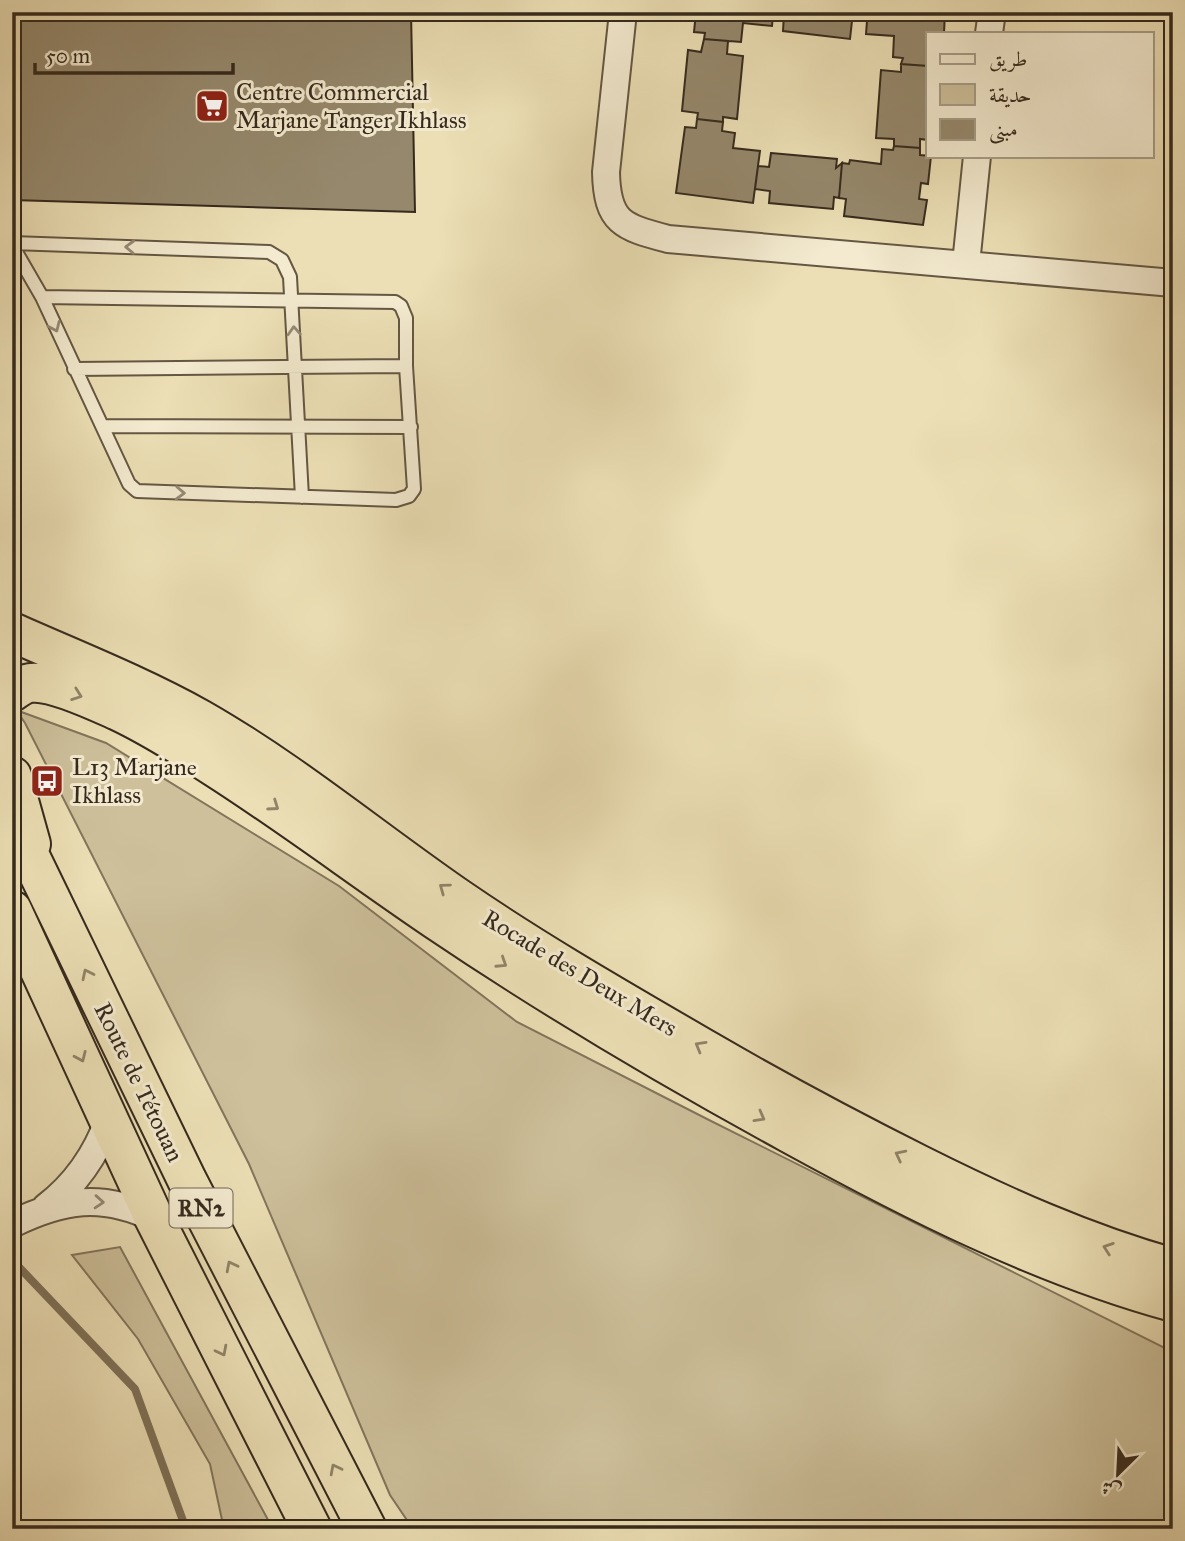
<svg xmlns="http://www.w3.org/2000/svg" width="1185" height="1541" font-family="'IM FELL Great Primer',Amiri,serif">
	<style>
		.green { fill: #cdc09b; stroke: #82755c; stroke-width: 2 }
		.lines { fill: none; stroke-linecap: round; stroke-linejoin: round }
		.stream { stroke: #7e7159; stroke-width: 8 }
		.building { fill: #95886c; stroke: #362a1d; stroke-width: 2 }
		.service-casing { stroke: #645743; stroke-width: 16 }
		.minor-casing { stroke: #645743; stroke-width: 30 }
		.trunk-casing { stroke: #362a1d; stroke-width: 42 }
		.service { stroke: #f3eacf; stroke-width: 12 }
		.minor { stroke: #f3eacf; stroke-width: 26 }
		.trunk { stroke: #ecdfb5; stroke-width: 38 }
		.oneway { stroke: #948a76 }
		.oneway2 { stroke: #918469 }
		.labels { text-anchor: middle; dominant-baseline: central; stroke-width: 6; stroke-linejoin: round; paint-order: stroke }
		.shield { fill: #f3eacf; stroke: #6f6452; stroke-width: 2 }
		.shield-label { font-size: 23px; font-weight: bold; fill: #362a1d }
		.poi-label { font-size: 24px; fill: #362a1d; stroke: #f3eacf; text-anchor: start }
		.street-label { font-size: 24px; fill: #362a1d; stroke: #f3eacf }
	</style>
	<rect width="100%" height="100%" fill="#ecdfb5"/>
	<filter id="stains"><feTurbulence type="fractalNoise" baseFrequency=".00286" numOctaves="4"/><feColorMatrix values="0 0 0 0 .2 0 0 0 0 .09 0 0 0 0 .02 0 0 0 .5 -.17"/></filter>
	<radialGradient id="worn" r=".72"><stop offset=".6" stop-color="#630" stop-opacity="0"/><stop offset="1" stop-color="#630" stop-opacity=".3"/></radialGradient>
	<path class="green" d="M 16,710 L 106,743 L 339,886 L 517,1022 L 707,1119 L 1173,1352 L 1173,1529 L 413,1529 L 390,1495 L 249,1164 L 25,723 Z
		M 120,1247 L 273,1529 L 224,1529 L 210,1464 L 138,1339 L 72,1255 Z"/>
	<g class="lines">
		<path class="stream" d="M 12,1246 L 17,1265 L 135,1389 L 186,1529"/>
	</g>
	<path class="building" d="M 12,12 L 411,12 L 415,212 L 12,200 Z
		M 696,12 L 780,12 L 773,14 L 772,26 L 743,23 L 741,42 L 704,39 L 705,33 L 694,32 Z
		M 861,12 L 860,20 L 852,21 L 850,39 L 783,31 L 784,14 L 780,13 Z
		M 861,12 L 945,12 L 944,33 L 928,33 L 928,66 L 901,64 L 903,58 L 893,57 L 894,36 L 866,34 L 867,21 L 860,20 Z
		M 704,39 L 728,41 L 727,54 L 743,56 L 737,119 L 723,117 L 723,122 L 697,119 L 698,113 L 682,111 L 688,50 L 701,52 Z
		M 901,64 L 928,66 L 928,140 L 920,139 L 920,148 L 894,146 L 894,139 L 876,138 L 881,70 L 901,72 Z
		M 697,119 L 723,122 L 722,131 L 735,133 L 733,148 L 760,151 L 753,203 L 676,193 L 685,127 L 696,128 Z
		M 894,146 L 920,148 L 920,155 L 931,156 L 928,184 L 921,183 L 919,199 L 927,200 L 923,225 L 844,216 L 846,199 L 839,198 L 842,163 L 849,164 L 850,160 L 881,164 L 882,149 L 893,150 Z
		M 771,153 L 837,159 L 836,168 L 842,163 L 839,198 L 834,197 L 833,209 L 769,203 L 770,191 L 755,189 L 758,166 L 769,167 Z"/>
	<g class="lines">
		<defs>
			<path id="service" d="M 12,243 L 269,252 L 282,260 L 290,277 L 302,497
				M 12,245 L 42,297 L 129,484 L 137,491 L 396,500 L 409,496 L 414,489 L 406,366 L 406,318 L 401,306 L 395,302 L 42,297
				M 74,369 L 406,366
				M 102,426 L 411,427"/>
			<path id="minor" d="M 623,12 L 606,172 C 607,223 623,227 668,239 L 1173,283
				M 989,33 L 992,12
				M 966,264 L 977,156
				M 46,1207 C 76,1184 96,1155 109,1119
				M 12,1224 C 63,1199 102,1193 154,1218"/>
			<path id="trunk" d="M 12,632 C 75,660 139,685 200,719 C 291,771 371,838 458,898 C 538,953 624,1002 708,1051 C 777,1091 848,1129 920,1165 C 1002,1206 1084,1243 1173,1268
				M 12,692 C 18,688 23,684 30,683 C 52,680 98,702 118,711 C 152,727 185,748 216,768 C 291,816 362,870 436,920 C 550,997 668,1067 789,1133 C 911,1200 1038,1265 1173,1302
				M 12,776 L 31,844
				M 12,819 L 187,1180 L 367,1529
				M 12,910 L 154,1218 L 312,1529"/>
		</defs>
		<use href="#service" class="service-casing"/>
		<use href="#minor" class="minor-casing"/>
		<use href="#trunk" class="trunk-casing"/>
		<use href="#service" class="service"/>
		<use href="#minor" class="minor"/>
		<use href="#trunk" class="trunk"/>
	</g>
	<defs><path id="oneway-chevron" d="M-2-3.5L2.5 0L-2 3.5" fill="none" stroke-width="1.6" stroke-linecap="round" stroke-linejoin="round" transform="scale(1.75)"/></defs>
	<g class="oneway">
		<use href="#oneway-chevron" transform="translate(130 247) rotate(-178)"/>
		<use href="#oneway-chevron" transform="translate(55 327) rotate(66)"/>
		<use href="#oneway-chevron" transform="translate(294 331) rotate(-93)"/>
		<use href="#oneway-chevron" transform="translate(180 493) rotate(2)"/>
		<use href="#oneway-chevron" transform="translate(99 1202) rotate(4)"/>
	</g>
	<g class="oneway2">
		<use href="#oneway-chevron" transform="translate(77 695) rotate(20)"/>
		<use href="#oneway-chevron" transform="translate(274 806) rotate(35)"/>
		<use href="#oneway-chevron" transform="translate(444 888) rotate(-144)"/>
		<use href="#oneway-chevron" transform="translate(502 963) rotate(33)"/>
		<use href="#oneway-chevron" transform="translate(87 974) rotate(-116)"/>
		<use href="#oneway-chevron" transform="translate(700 1046) rotate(-150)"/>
		<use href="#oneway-chevron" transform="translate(81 1057) rotate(66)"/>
		<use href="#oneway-chevron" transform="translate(760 1117) rotate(29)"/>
		<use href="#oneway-chevron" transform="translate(900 1155) rotate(-153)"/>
		<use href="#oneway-chevron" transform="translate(1108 1248) rotate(-161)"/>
		<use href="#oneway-chevron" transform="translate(231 1266) rotate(-117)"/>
		<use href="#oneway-chevron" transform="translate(222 1351) rotate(63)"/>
		<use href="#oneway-chevron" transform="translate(335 1469) rotate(-117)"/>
	</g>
	<defs>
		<symbol id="supermarket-square" viewBox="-11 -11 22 22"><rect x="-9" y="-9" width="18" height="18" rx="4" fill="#8f2418" stroke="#f3eacf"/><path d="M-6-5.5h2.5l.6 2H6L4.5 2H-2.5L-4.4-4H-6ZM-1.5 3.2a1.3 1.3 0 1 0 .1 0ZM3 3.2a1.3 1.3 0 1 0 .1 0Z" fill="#fff"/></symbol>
		<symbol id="bus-square" viewBox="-11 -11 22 22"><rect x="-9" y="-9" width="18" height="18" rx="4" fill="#8f2418" stroke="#f3eacf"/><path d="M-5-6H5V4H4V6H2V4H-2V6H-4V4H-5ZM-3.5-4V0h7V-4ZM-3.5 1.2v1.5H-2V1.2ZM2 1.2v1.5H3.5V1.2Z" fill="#fff"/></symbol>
	</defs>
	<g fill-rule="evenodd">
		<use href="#supermarket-square" x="193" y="87" width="38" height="38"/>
		<use href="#bus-square" x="28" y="762" width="38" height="38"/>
	</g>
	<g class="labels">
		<rect class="shield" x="169.5" y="1188.5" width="63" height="39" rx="5"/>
		<g class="shield-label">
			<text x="201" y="1208">RN2</text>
		</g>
		<g class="poi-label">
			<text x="236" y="92">Centre Commercial<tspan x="236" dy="28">Marjane Tanger Ikhlass</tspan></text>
			<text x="72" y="767">L13 Marjane<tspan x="72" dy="28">Ikhlass</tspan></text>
		</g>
		<g class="street-label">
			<text transform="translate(580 973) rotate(31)">Rocade des Deux Mers</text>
			<text transform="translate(139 1082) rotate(64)">Route de Tétouan</text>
		</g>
	</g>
	<rect width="1185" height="1541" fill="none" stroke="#ecdfb5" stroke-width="42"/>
	<rect x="14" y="14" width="1157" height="1513" fill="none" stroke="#362a1d" stroke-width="3.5"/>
	<rect x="21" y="21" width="1143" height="1499" fill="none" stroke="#362a1d" stroke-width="2"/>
	<rect x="926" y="32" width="228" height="126" fill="#f3eacf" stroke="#a79d88" stroke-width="2"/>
	<rect x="940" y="54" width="35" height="10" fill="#f3eacf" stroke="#a79d88" stroke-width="2"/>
	<text x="989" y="66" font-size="21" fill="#362a1d">طريق</text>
	<rect x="940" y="84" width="35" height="21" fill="#cdc09b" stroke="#a79d88" stroke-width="2"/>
	<text x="989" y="102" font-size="21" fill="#362a1d">حديقة</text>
	<rect x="940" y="119" width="35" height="21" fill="#95886c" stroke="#a79d88" stroke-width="2"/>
	<text x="989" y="136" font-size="21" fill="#362a1d">مبنى</text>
	<g transform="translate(1118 1474) rotate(204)" stroke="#f3eacf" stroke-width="5" paint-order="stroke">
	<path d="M0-5L12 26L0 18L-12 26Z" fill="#362a1d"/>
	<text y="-10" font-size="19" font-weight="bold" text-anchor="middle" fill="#362a1d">ش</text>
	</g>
	<path d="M35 63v10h198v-10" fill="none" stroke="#362a1d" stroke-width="3.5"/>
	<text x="46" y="63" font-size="21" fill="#362a1d" stroke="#f3eacf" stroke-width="5" paint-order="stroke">50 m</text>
	<rect width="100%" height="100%" filter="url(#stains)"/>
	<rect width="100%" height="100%" fill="url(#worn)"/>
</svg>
